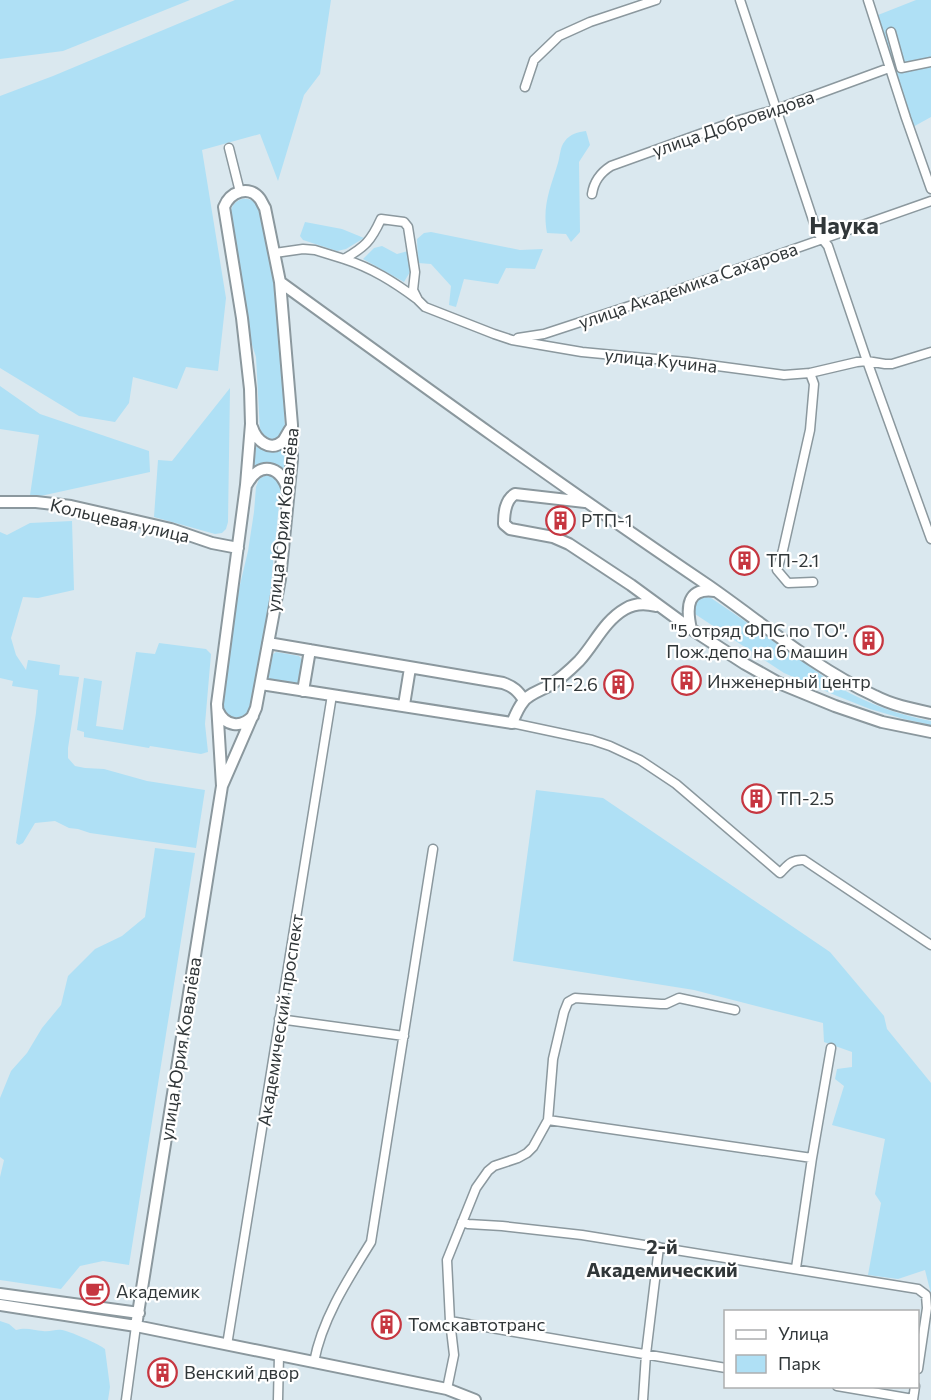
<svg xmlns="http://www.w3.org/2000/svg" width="931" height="1400" font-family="Commissioner,sans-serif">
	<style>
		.green { fill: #afe0f5 }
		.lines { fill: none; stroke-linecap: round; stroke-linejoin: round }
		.street-casing { stroke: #8b989e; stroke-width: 11 }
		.secondary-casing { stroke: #8b989e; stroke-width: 14 }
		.street { stroke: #fff; stroke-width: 8 }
		.secondary { stroke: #fff; stroke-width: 10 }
		.labels { text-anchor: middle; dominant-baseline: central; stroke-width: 4.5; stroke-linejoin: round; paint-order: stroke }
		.street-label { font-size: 18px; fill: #313739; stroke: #fff }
		.poi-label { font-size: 18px; fill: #313739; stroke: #fff; text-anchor: start }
		.neighbourhood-label { font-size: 20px; font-weight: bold; fill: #313739; stroke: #fff }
		.district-label { font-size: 24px; font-weight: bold; fill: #313739; stroke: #fff }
	</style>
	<rect width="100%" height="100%" fill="#dae8ef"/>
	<path class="green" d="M 0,0 L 190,0 L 63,51 L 0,59 Z
		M 235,0 L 331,0 L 320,74 L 304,95 L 278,181 L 260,134 L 202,150 L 226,298 L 218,371 L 186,367 L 177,389 L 133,377 L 129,403 L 115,422 L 79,416 L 0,368 L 0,96 L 53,76 Z
		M 916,0 L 931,0 L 931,117 L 911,128 L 878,15 Z
		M 586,131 L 590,145 L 579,162 L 580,232 L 571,242 L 566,234 L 547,233 C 542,206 550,189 558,163 C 560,157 560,146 565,141 C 570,134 578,132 586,131 Z
		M 242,199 C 251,198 257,202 260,211 L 278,307 L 281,336 L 281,356 L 285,427 C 281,441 267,443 260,431 L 256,357 L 249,335 L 231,216 C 230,207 234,202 242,199 Z
		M 305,222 L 342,229 L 364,238 L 346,249 L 337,251 L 303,240 L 300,236 Z
		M 431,232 L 520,250 L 543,249 L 535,269 L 506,268 L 498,284 L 464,279 L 456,307 L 449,305 L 451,286 L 431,264 L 418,263 L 417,239 L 424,233 Z
		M 382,246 L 397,254 L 408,251 L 410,272 L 404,282 L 363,259 L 374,248 Z
		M 0,386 L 40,414 L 149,451 L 150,472 L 36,497 L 30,495 L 39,435 L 0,429 Z
		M 230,388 L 228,522 L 226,529 L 222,533 L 215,534 L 154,517 L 158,460 L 172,461 Z
		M 287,445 L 289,446 L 286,471 C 274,461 268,464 254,466 L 256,447 C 268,451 276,453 287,445 Z
		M 266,475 L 274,476 L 281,485 L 272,572 L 271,589 L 255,691 L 252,707 L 247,715 L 243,718 L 234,718 L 226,714 L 224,711 L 222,706 L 223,684 L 239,589 L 248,551 L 254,512 L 256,487 L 259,479 Z
		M 72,521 L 74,590 L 38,598 L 23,597 L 11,638 L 16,655 L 26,670 L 28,660 L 60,665 L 59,675 L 79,677 L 68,748 L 68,758 L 75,766 L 85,768 L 104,769 L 147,781 L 205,790 L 196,848 L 90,833 L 78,829 L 69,828 L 55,821 L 35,823 L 23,843 L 19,845 L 16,843 L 36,713 L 38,690 L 12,686 L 13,681 L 0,678 L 0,532 L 7,535 L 30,523 Z
		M 703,596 L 711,598 L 736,615 L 840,688 C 869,704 899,715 931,721 L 931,725 L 904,719 L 870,709 L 837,696 L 784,673 L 695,614 L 694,605 L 696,600 Z
		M 159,643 L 206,649 L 211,654 L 205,724 L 208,752 L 201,754 L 150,746 L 149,748 L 84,737 L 84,732 L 77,730 L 84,678 L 102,681 L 96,726 L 123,730 L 136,652 L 155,654 Z
		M 276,652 L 299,656 L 303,661 L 300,684 L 295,687 L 268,681 L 268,678 L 272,655 Z
		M 536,790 L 603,798 L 830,952 L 884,1016 L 887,1029 L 931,1083 L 931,1294 L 925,1270 L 898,1279 L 868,1275 L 881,1203 L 875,1194 L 885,1139 L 832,1125 L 844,1086 L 835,1079 L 837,1069 L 852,1067 L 852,1052 L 824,1042 L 823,1023 L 694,990 L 513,961 Z
		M 155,848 L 195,853 L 129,1265 L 103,1261 L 80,1266 L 61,1289 L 0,1280 L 0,1177 L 4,1160 L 0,1157 L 0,1098 L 11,1071 L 27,1053 L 42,1028 L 61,1005 L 68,976 L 95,949 L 122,936 L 145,917 Z
		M 0,1321 L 9,1324 L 16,1330 C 26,1327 33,1330 43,1331 C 50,1332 56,1329 62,1330 C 67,1330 101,1345 105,1349 L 110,1387 L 108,1400 L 0,1400 Z"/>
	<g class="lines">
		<defs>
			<path id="street" d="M 740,0 L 817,232 L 828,246 L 867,361 L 931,539
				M 868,0 L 906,118 L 931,189
				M 891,32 L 901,68 L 931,62
				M 525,87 L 534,60 L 559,36 L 590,22 L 656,0
				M 229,148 L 240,192
				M 592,194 C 594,181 600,173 611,166 L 736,121 L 777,109 L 889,68
				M 275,253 L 303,249 L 315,250 L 344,259 C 365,247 371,241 381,219 L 404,222 L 408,227 L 415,272 L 413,290 L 418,300 L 425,307 L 494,334 L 512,340 L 541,345 L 582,352 L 687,362 L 784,375 L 810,373 L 857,362 L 867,361 L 885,364 L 892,364 L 931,352
				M 344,259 C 372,268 394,282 417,299
				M 518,338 L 544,334 L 663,295 L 931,201
				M 810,373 L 814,384 L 810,430 L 783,550 L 777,570 L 788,583 L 813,582
				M 512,723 L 592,740 L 610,746 L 640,760 L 676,784 L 780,873 C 788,865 792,859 804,860 L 931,945
				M 279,1019 L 404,1036
				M 548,1120 L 812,1158
				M 462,1222 L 468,1224 L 502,1226 L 582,1235 L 918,1289 L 926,1295 L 927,1308 L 918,1369
				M 796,1268 L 812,1158 L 831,1048
				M 450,1321 L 726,1368
				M 227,1345 L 332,695
				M 314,1362 C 322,1319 348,1279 371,1242 L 433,849
				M 837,1386 L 913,1399
				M 447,1389 L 454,1355 L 450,1321 L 447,1260 L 476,1188 L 488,1171 L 494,1166 L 518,1158 L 527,1153 L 533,1147 L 548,1120 L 553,1059 L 564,1012 L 568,1002 L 575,998 L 661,1004 L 666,1004 L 679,998 L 735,1010
				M 126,1400 L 136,1326
				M 278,1400 L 279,1355
				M 643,1400 L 646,1354 L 659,1247
				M 913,1400 L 915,1386"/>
			<path id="secondary" d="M 280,282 C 422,385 564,488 709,586 C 762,623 816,669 875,696 C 892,705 912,709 931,713
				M 252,427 C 256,440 270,453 283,441 C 286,437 288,432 291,428
				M 247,484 C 260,461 280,465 288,490
				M 0,502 L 36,502 L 71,506 L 171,529 L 212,543 L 238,548
				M 585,502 L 515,494 C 505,500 504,513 504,524 L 510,529 L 553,537 L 569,544 L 631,585 L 691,629 L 745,664 L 779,683 L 835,706 L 882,722 L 931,732
				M 691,629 C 686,607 687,587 715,591
				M 268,643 L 503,683 C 514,687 518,691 524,700
				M 261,684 L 512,723 C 515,716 518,708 523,702 C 528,694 542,690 550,685 C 560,679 570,670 579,661 C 594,645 604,621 625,609 C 635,603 645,603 656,606
				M 303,691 L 310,650
				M 404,705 L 410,668
				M 218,711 C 225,726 241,729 253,716
				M 0,1294 L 139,1313
				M 0,1305 L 136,1326 L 447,1389 L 475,1400
				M 136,1326 L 222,786 L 217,704 L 246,485 L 251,424 L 250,389 L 242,318 L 224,207 C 230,192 249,184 260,199 C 262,202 263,205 265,208 L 280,282 L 292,425 L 292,459 L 280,579 L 256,708 L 222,786"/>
		</defs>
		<use href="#street" class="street-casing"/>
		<use href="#secondary" class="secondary-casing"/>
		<use href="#street" class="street"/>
		<use href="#secondary" class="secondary"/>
	</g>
	<defs>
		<symbol id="building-ring" viewBox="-11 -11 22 22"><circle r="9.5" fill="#fff" stroke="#c63640" stroke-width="1.5"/><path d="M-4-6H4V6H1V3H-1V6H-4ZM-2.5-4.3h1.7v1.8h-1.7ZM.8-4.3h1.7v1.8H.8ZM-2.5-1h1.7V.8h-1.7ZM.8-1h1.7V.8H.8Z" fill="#c63640"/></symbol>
		<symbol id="cafe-ring" viewBox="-11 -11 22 22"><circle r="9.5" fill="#fff" stroke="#c63640" stroke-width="1.5"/><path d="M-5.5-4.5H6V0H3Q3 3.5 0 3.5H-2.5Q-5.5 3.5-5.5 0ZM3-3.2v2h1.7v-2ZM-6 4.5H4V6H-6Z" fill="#c63640"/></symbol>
	</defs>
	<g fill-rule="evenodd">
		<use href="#building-ring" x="544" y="504" width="33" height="33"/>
		<use href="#building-ring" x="728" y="544" width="33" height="33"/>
		<use href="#building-ring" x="852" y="624" width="33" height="33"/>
		<use href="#building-ring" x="670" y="664" width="33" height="33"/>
		<use href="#building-ring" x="602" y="668" width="33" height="33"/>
		<use href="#building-ring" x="740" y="782" width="33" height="33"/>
		<use href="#cafe-ring" x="78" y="1274" width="33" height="33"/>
		<use href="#building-ring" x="370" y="1308" width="33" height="33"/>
		<use href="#building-ring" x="146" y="1356" width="33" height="33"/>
	</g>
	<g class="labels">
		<g class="street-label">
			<text transform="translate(733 123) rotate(-19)">улица Добровидова</text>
			<text transform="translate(688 285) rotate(-19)">улица Академика Сахарова</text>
			<text transform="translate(661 360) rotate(6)">улица Кучина</text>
			<text transform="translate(120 520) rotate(13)">Кольцевая улица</text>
			<text transform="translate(282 520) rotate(-84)">улица Юрия Ковалёва</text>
			<text transform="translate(280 1020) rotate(-81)">Академический проспект</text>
			<text transform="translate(180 1049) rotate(-81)">улица Юрия Ковалёва</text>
		</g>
		<g class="poi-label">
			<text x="581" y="520">РТП-1</text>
			<text x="766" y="560">ТП-2.1</text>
			<text x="848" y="630" text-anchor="end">"5 отряд ФПС по ТО".<tspan x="848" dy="21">Пож.депо на 6 машин</tspan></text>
			<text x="707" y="681">Инженерный центр</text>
			<text x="598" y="684" text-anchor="end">ТП-2.6</text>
			<text x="777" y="798">ТП-2.5</text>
			<text x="116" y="1291">Академик</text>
			<text x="408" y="1324">Томскавтотранс</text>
			<text x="184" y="1372">Венский двор</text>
		</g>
		<g class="neighbourhood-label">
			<text x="662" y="1246">2-й<tspan x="662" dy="23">Академический</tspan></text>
		</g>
		<g class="district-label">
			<text x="844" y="224">Наука</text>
		</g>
	</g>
	<rect x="724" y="1310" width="195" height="78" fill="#ffffff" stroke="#adafb0" stroke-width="1.5"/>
	<rect x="736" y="1330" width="30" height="9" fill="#ffffff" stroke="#adafb0" stroke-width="1.5"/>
	<text x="778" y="1340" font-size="18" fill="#313739">Улица</text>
	<rect x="736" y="1355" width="30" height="18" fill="#afe0f5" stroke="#adafb0" stroke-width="1.5"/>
	<text x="778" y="1370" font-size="18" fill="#313739">Парк</text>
</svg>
